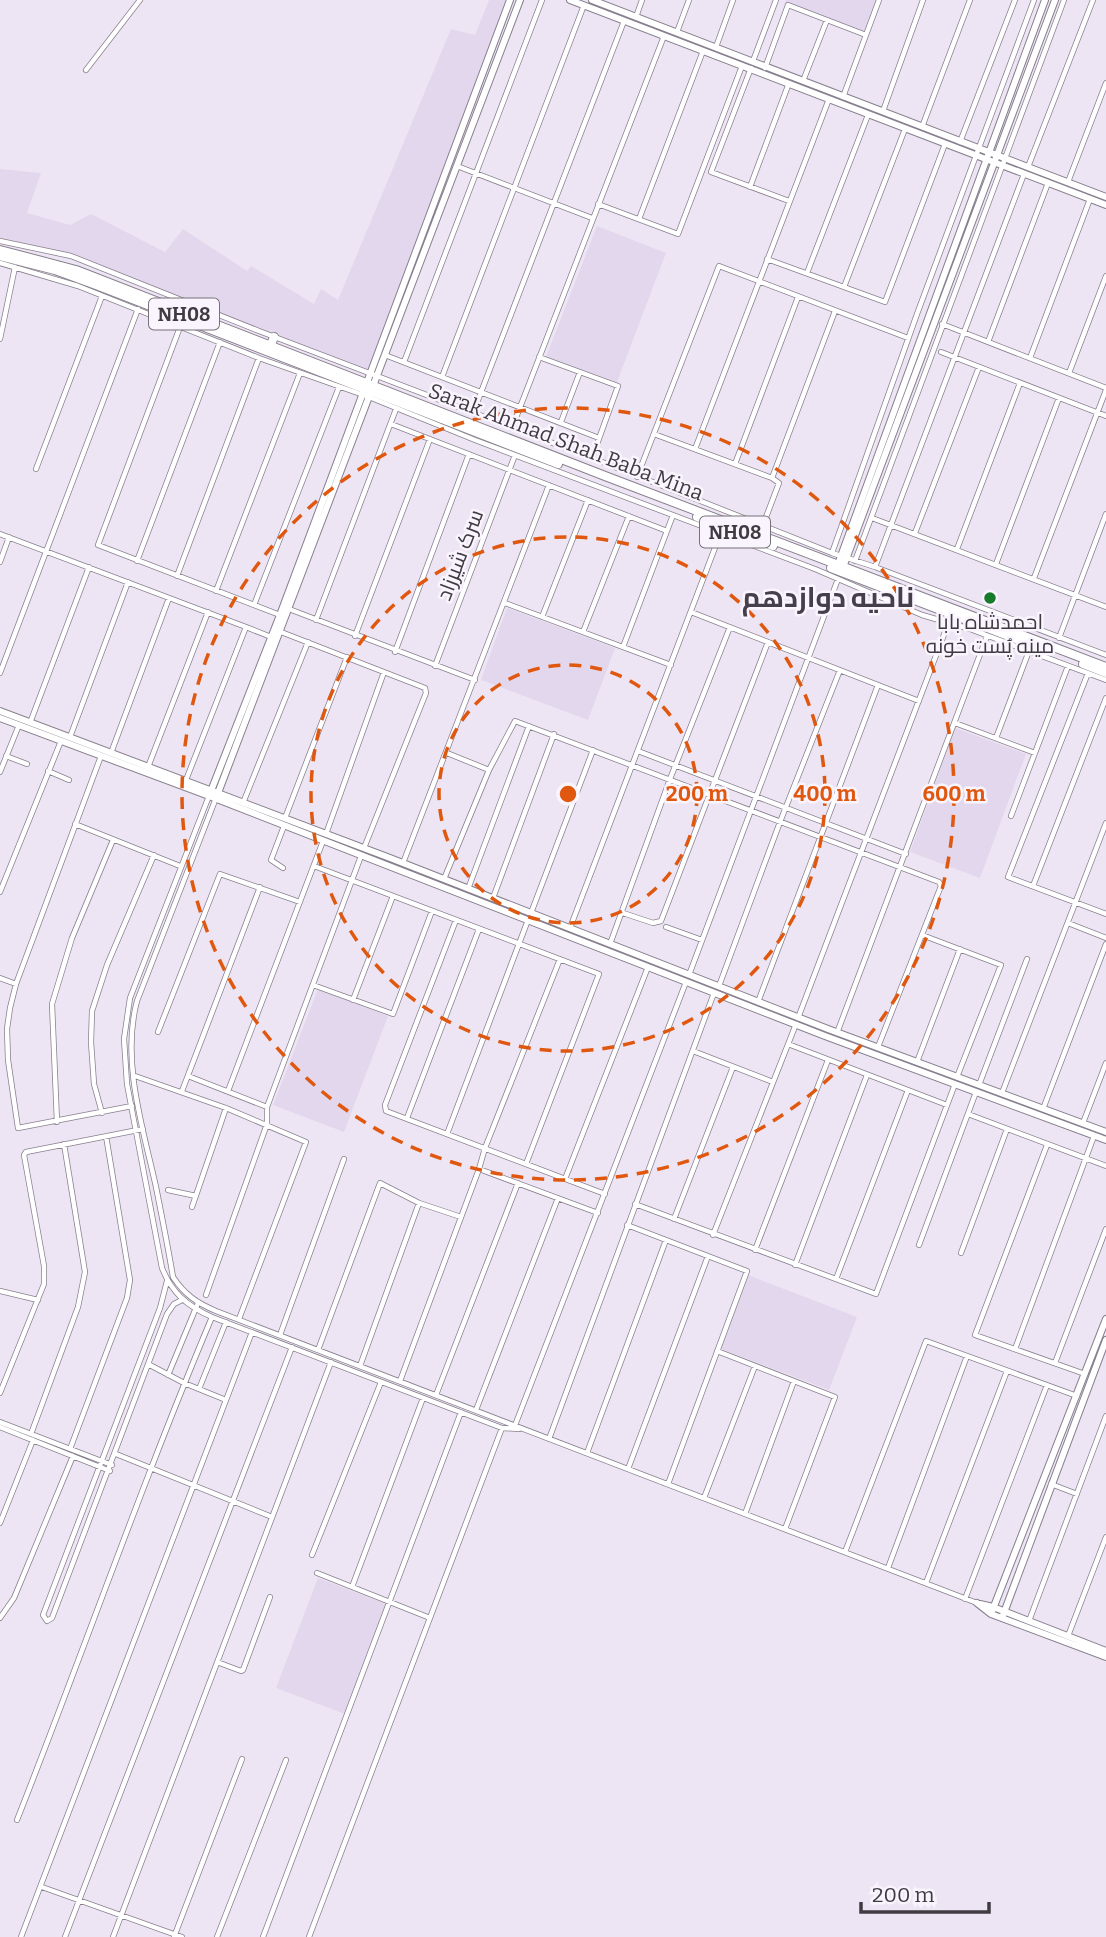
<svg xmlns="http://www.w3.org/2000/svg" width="1106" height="1937" font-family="Bitter,Cairo,serif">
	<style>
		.built { fill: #e3d7ed }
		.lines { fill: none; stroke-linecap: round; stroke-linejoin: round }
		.street-casing { stroke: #88808e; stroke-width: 6 }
		.secondary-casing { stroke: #88808e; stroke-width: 8 }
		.highway-casing { stroke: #88808e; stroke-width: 10 }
		.street { stroke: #fff; stroke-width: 4.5 }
		.secondary { stroke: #fff; stroke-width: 6 }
		.highway { stroke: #fff; stroke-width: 8 }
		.ring { fill: none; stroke: #e0580f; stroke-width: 3.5; stroke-dasharray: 12 9 }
		.poi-dot { fill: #187a2b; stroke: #f9f4fd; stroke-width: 2.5 }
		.labels { text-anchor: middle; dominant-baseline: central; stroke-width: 5; stroke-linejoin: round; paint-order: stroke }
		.shield { fill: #f9f4fd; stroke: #777279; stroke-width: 2 }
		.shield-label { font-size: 19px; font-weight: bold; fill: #3f3b41 }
		.street-label { font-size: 21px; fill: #3f3b41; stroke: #f9f4fd }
		.poi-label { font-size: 21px; fill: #3f3b41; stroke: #f9f4fd }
		.district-label { font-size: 28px; font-weight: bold; fill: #463f4b; stroke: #f9f4fd }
		.centre { fill: #e0580f; stroke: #f9f4fd; stroke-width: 3.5 }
		.ring-label { font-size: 21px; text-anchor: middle; font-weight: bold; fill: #e0580f; stroke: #f9f4fd; stroke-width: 5; stroke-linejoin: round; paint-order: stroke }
	</style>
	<rect width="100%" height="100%" fill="#eee5f4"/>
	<path class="built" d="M 489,0 L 510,0 L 371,374 L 71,256 L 0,241 L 0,169 L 41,173 L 27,213 L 70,225 L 91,214 L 165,252 L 183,229 L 247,271 L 251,266 L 314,304 L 321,289 L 338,300 L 451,29 L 475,35 Z
		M 786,0 L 877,0 L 864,33 L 784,4 Z
		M 597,226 L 666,253 L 617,382 L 546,357 Z
		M 507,608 L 615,648 L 588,720 L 481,680 Z
		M 955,728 L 1026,754 L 980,878 L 910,852 Z
		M 318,989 L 388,1016 L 344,1132 L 273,1105 Z
		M 748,1275 L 857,1317 L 829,1390 L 721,1349 Z
		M 318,1578 L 386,1604 L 345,1714 L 276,1688 Z"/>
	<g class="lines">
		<defs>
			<path id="street" d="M 636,17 L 642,0
				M 677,32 L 689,0
				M 716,47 L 733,0
				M 753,61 L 776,0
				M 751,68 L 711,172 L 789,201
				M 765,68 L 788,5 L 866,35
				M 86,70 L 140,0
				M 803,81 L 827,20
				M 843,97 L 879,0
				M 883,111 L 923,0
				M 922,127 L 970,0
				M 960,142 L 1015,0
				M 457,166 L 592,218
				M 1028,167 L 1093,0
				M 1068,182 L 1106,83
				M 750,187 L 789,83
				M 598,204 L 678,234 L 742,66
				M 639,219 L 703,51
				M 0,241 L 71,256 L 259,331 L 592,458 L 832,553 L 875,567 L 1106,655
				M 767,259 L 885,302 L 945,144
				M 0,263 L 78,286 L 259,358 L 369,397 L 475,440 L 815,569 L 922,615 L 970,629 L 1106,680
				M 807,273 L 868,115
				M 844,287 L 905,129
				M 942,324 L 1106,388
				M 180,327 L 98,545 L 280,615
				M 0,339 L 15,267
				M 988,342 L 1048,183
				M 941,352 L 1106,416
				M 385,355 L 599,438
				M 539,357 L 618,386 L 592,458
				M 1030,358 L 1090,199
				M 404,362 L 542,0
				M 1069,373 L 1106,276
				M 442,377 L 584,5
				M 473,413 L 624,21
				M 561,422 L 580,372
				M 391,424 L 667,531
				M 512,428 L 664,36
				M 654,434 L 772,478
				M 695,449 L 829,99
				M 735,464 L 798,297
				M 36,469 L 102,296
				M 637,477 L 719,266 L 908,338
				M 872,518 L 1106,607
				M 763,525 L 779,483 L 772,478 L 835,311
				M 915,533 L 979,367
				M 0,534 L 246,627
				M 957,549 L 1020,383
				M 832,553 L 917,314 L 1034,0
				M 137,561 L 220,342
				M 855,561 L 1064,0
				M 0,562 L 9,537
				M 996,564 L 1059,398
				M 875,567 L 1024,174
				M 177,576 L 259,358
				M 1034,578 L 1106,390
				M 216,591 L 300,373
				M 505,603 L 671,665
				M 254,605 L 339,387
				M 289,609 L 475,680
				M 691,612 L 919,701
				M 542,617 L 588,500
				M 316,620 L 396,409
				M 281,632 L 425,688 L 426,693 L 364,848
				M 583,632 L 629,516
				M 355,636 L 430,439
				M 1059,638 L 1106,514
				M 623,647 L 673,515
				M 395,652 L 469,454
				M 435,666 L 515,455
				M 0,673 L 138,309
				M 1088,673 L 1008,877 L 1106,914
				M 30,723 L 89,567
				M 955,723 L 1035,753
				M 70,737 L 128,582
				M 996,738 L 1029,651
				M 638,751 L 906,854
				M 111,753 L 169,598
				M 447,753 L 489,770
				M 6,756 L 27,764
				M 101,756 L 16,984 L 10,1008 L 7,1029 L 8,1060 L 18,1128 L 132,1106
				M 148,767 L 208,612
				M 48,771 L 69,780
				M 0,772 L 19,725
				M 186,780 L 246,627 L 271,637
				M 209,796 L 130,998 L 124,1039 L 127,1084 L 162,1268 C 172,1293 187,1306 212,1317 L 502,1428 L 519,1429
				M 216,798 L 137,1001 C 121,1061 143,1128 156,1187 C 162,1217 168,1247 173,1277 C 185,1295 197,1303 216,1311 L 977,1603
				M 243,803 L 308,642
				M 1011,816 L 1068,666
				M 285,818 L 347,657
				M 75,824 L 180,866
				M 326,834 L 384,672
				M 403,863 L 549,485
				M 314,866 L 599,974 L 526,1164
				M 283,868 L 271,860 L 284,826
				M 444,879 L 489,770 L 515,721 L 939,882 L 941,886 L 878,1047
				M 1033,886 L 1106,698
				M 468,889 L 529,726
				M 0,892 L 61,741
				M 493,898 L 554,734
				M 531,913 L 593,750
				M 623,913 L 653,923 L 661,921 L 768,642
				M 456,920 L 385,1105 L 386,1111 L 605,1194
				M 1068,923 L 1106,938
				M 666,927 L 702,940
				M 570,928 L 721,532
				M 922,935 L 1001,965 L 957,1077
				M 610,944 L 670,779 L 730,627
				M 689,975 L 838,579
				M 0,978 L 16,984
				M 313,985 L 393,1014 L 432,911
				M 719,986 L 780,822 L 840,670
				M 353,1000 L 393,896
				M 758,1002 L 878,685
				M 798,1018 L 948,624
				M 158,1032 L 220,874 L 300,902
				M 837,1033 L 987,636
				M 788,1044 L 947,1105
				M 693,1051 L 773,1082
				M 917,1062 L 960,949
				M 135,1076 L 226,1108 L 306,1142 L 239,1319
				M 188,1076 L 267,1107
				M 979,1085 L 1027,959
				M 182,1091 L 260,887
				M 228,1091 L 323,841
				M 1002,1093 L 1106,823
				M 1043,1109 L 1106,944
				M 102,1113 L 94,1084 L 91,1042 L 92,1011 L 107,965 L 154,855
				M 968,1114 L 1106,1166
				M 407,1118 L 479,929
				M 57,1122 L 52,1004 L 72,938 L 113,840
				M 1083,1123 L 1106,1063
				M 447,1134 L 528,920
				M 1047,1145 L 975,1335 L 1085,1374
				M 479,1169 L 598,1213
				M 565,1179 L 648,967
				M 168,1190 L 196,1196
				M 635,1204 L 876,1294 L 955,1084
				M 192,1207 L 226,1108
				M 674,1219 L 733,1067
				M 627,1225 L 747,1271 L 668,1484
				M 713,1235 L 796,1024
				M 919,1245 L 976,1092
				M 755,1250 L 828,1060
				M 961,1253 L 1007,1129
				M 795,1265 L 867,1075
				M 836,1279 L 908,1090
				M 167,1281 L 160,1308 L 43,1615 L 47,1621 L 52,1618 L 167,1314 L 174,1304 L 182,1300
				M 0,1291 L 38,1300
				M 206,1295 L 267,1124 L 267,1107 L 361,856
				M 280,1335 L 344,1159
				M 1015,1349 L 1094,1136
				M 318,1350 L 380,1183 L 419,1203 L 461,1217
				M 717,1351 L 835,1397 L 785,1529
				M 1055,1363 L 1106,1229
				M 148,1364 L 184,1383 L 226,1400
				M 360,1366 L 419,1203
				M 168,1375 L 198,1303
				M 400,1381 L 479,1169 L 485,1148 L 560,959
				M 199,1389 L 226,1322
				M 0,1393 L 44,1284 L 44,1266 L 24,1155 L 26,1152 L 143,1129
				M 436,1395 L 518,1183
				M 476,1410 L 558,1198
				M 0,1422 L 112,1465
				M 0,1427 L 110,1471
				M 514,1428 L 686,982
				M 31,1434 L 78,1307 L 85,1272 L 64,1144
				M 549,1439 L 714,993
				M 70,1449 L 127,1298 L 130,1280 L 106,1136
				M 587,1453 L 666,1240
				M 116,1454 L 272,1517
				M 628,1469 L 708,1256
				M 1051,1484 L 1077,1494
				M 704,1498 L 755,1366
				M 745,1514 L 794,1381
				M 0,1523 L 33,1440
				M 845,1552 L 926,1341 L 1077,1396
				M 312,1555 L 381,1382
				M 888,1568 L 967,1356
				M 317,1573 L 430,1618
				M 926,1583 L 1007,1371
				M 352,1587 L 423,1398
				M 965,1599 L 1047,1385
				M 0,1618 L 14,1598 L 73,1456
				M 1029,1621 L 1106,1416
				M 1068,1636 L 1106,1537
				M 217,1662 L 241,1671 L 243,1670 L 270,1597
				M 17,1820 C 83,1653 142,1483 212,1317
				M 42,1887 L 182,1937
				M 21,1937 L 252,1332
				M 65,1937 L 292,1347
				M 113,1937 L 331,1362
				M 174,1937 L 242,1759
				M 217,1937 L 286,1760
				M 263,1937 L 461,1412
				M 309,1937 L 502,1428"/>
			<path id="secondary" d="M 570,0 L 1106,205
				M 592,0 L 1106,197
				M 837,567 L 1045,0
				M 842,570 L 1055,0
				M 0,711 L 390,858 L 828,1029 L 1106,1132
				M 0,718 L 209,796 L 825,1036 L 1106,1140
				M 211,791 L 280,615 L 510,0
				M 218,793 L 520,0
				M 977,1603 L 991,1614 L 1106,1657
				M 980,1604 L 993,1607 L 1106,1651
				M 991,1614 L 1106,1319
				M 1002,1618 L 1106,1340"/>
			<path id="highway" d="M 0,250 L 76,270 L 605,476 L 1106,667
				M 0,256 L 55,270 L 96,285 L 558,464
				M 270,347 L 274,337
				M 697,517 L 773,546
				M 831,568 L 1045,650
				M 1083,664 L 1106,673"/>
		</defs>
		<use href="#street" class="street-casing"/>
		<use href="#secondary" class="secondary-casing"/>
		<use href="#highway" class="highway-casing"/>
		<use href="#street" class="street"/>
		<use href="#secondary" class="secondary"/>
		<use href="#highway" class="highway"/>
	</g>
	<g class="ring">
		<circle cx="568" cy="794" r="129"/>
		<circle cx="568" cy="794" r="257"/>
		<circle cx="568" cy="794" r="386"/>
	</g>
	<circle class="poi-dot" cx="990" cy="598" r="7"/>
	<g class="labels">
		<g class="shield">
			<rect x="149" y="298.5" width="70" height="31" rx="5"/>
			<rect x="700" y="516.5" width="70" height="31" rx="5"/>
		</g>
		<g class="shield-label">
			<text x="184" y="314">NH08</text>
			<text x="735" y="532">NH08</text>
		</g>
		<g class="street-label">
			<text transform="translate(566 442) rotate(21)">Sarak Ahmad Shah Baba Mina</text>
			<text transform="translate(460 555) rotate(-69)">سرک شیرزاد</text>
		</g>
		<g class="poi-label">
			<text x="990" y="622">احمدشاه بابا<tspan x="990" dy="24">مینه پُست خونه</tspan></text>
		</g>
		<g class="district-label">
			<text x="828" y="597">ناحیه دوازدهم</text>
		</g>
	</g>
	<circle cx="568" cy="794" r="10" class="centre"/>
	<g class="ring-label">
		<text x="697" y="801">200 m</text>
		<text x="825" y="801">400 m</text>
		<text x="954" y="801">600 m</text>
	</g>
	<path d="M861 1902v10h128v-10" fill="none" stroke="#3f3b41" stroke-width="3.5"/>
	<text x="872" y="1902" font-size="21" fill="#3f3b41" stroke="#f9f4fd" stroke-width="5" paint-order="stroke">200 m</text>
</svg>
